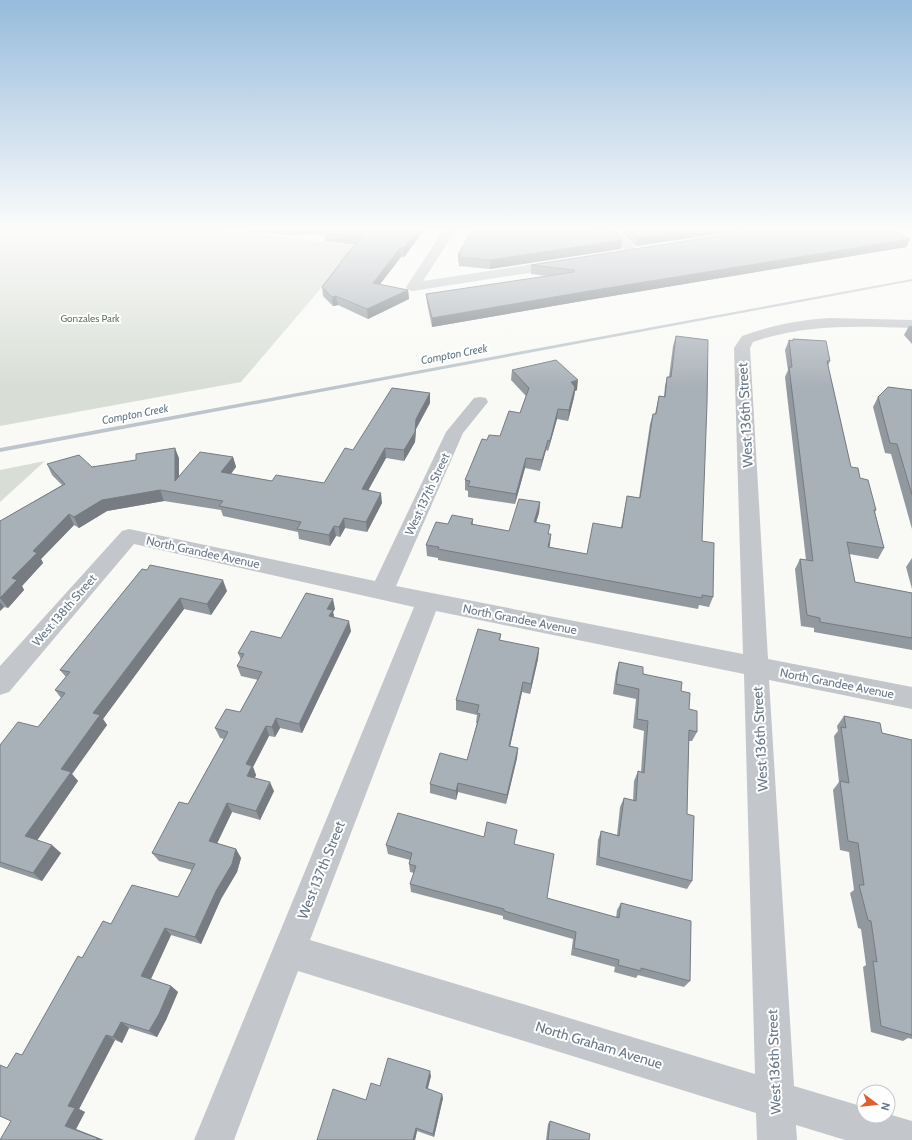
<svg xmlns="http://www.w3.org/2000/svg" width="912" height="1140" font-family="Cabin,sans-serif">
	<style>
		.green { fill: #d8ded6 }
		.lines { fill: none; stroke-linecap: round; stroke-linejoin: round }
		.stream { fill: #bbc5cb; fill-rule: evenodd }
		.minor { fill: #c3c6ca; fill-rule: evenodd }
		.wall { fill: #91989e }
		.shaded-wall { fill: #767c81 }
		.building { fill: #a9b1b8; stroke: #767c81 }
		.labels { text-anchor: middle; dominant-baseline: central; stroke-width: 4; stroke-linejoin: round; paint-order: stroke }
		.far-park-label { font-size: 10px; fill: #667963; stroke: #fff }
		.far-water-label { font-size: 11px; font-style: italic; fill: #647982; stroke: #fff }
		.street-label { font-size: 12px; fill: #697887; stroke: #fff }
		.near-street-label { font-size: 14px; fill: #697887; stroke: #fff }
	</style>
	<rect width="100%" height="100%" fill="#f9f9f6"/>
	<path class="green" d="M 0,228 L 204,228 L 357,246 L 241,382 L 0,426 Z
		M 45,461 L 0,502 L 0,470 Z"/>
	<g class="lines">
		<path class="stream" d="M 912,279 L 912,281 L 0,452 L 0,448 Z"/>
		<path class="minor" d="M 445,228 L 457,228 L 423,281 L 560,260 L 566,264 L 560,268 L 413,291 L 408,290 L 406,287 Z
			M 602,228 L 615,228 L 638,250 L 640,253 L 638,256 L 630,256 Z
			M 829,318 L 912,320 L 912,328 C 857,326 805,324 753,342 L 750,348 L 768,659 L 912,687 L 912,709 L 769,680 L 794,1086 L 864,1107 L 864,1116 L 888,1116 L 888,1114 L 912,1121 L 912,1140 L 845,1140 L 796,1125 L 797,1140 L 757,1140 L 756,1113 L 298,971 L 234,1140 L 194,1140 L 414,607 L 134,544 L 9,692 L 0,695 L 0,666 L 122,531 L 129,529 L 375,581 L 446,432 L 474,398 L 480,397 L 486,398 L 488,402 L 463,433 L 396,586 L 743,654 L 734,348 L 742,336 C 770,326 798,320 829,318 ZM 436,611 L 744,674 L 755,1074 L 310,940 Z"/>
	</g>
	<path class="wall" d="M 221,228 L 426,228 L 404,257 L 401,257 L 380,284 L 408,290 L 409,299 L 368,319 L 338,305 L 333,306 L 323,296 L 322,287 L 341,263 L 341,261 L 355,245 L 325,241 L 324,234 L 283,235 L 257,231 L 255,232 Z
		M 624,228 L 758,228 L 636,246 L 623,234 Z
		M 590,230 L 621,249 L 490,269 L 459,266 L 459,263 L 458,262 L 458,254 Z
		M 910,239 L 906,247 L 588,300 L 432,327 L 427,303 L 426,294 L 547,276 L 531,274 L 531,265 Z
		M 909,326 L 912,326 L 912,344 L 904,335 Z
		M 676,336 L 702,541 L 713,597 L 709,607 L 699,605 L 698,609 L 438,560 L 438,558 L 427,556 L 426,545 L 448,524 L 473,519 L 473,525 L 509,531 L 540,502 L 539,513 L 536,522 L 549,534 L 551,534 L 549,547 L 587,554 L 621,527 L 625,506 L 627,496 L 639,498 L 650,424 L 653,414 L 655,414 L 659,396 L 664,397 L 665,386 L 667,377 L 669,377 L 673,346 Z
		M 793,339 L 830,361 L 828,366 L 851,467 L 860,478 L 876,510 L 875,512 L 884,548 L 878,559 L 849,554 L 855,582 L 912,593 L 912,650 L 814,632 L 814,628 L 801,626 L 795,569 L 800,559 L 806,560 L 785,377 L 788,370 L 785,350 L 789,340 L 793,341 Z
		M 512,370 L 577,390 L 575,391 L 574,397 L 568,421 L 557,419 L 548,451 L 546,450 L 540,471 L 525,468 L 515,504 L 468,497 L 468,491 L 465,490 L 465,480 L 487,440 L 500,436 L 520,413 L 526,396 L 511,380 Z
		M 912,390 L 912,529 L 891,454 L 885,453 L 873,407 L 878,397 Z
		M 430,393 L 430,403 L 416,429 L 415,442 L 404,461 L 386,458 L 368,490 L 382,503 L 367,532 L 345,528 L 340,537 L 336,536 L 330,546 L 299,539 L 298,532 L 223,516 L 221,510 L 164,501 L 107,511 L 79,528 L 74,525 L 41,559 L 43,563 L 22,586 L 24,590 L 8,608 L 4,607 L 0,611 L 0,521 L 62,485 L 52,475 L 47,464 L 92,467 L 179,458 L 179,476 L 233,457 L 236,467 L 231,474 L 272,481 L 324,483 L 353,450 Z
		M 912,558 L 912,589 L 906,567 Z
		M 142,569 L 227,591 L 211,615 L 184,609 L 103,719 L 107,725 L 72,774 L 78,781 L 37,840 L 61,853 L 42,881 L 0,867 L 0,745 L 38,727 L 61,698 L 55,690 L 66,677 L 60,670 Z
		M 335,609 L 333,612 L 334,617 L 351,631 L 302,733 L 280,728 L 275,737 L 269,736 L 253,767 L 256,775 L 255,778 L 274,791 L 260,820 L 232,812 L 217,843 L 236,849 L 241,858 L 237,872 L 221,899 L 201,944 L 171,935 L 151,979 L 171,986 L 178,992 L 166,1020 L 157,1037 L 129,1028 L 122,1043 L 115,1040 L 79,1109 L 85,1112 L 76,1129 L 11,1121 L 7,1068 L 22,1055 L 82,958 L 111,924 L 178,897 L 192,870 L 159,861 L 152,853 L 188,804 L 224,739 L 220,738 L 215,728 L 240,712 L 258,680 L 241,676 L 237,666 L 241,660 L 238,653 L 281,638 Z
		M 501,634 L 500,641 L 539,648 L 538,659 L 530,694 L 522,692 L 510,746 L 518,748 L 517,758 L 506,804 L 458,792 L 456,800 L 430,793 L 430,784 L 467,760 L 477,723 L 476,723 L 477,715 L 456,710 L 456,700 Z
		M 619,662 L 681,691 L 689,709 L 697,732 L 692,741 L 689,741 L 687,814 L 692,881 L 687,889 L 596,865 L 598,840 L 601,831 L 617,835 L 620,807 L 624,798 L 633,800 L 634,781 L 638,771 L 641,772 L 644,731 L 633,728 L 636,699 L 613,694 L 616,672 Z
		M 844,716 L 882,733 L 912,740 L 912,1039 L 908,1038 L 903,1041 L 871,1032 L 863,967 L 866,965 L 861,929 L 858,928 L 850,893 L 854,890 L 849,852 L 840,850 L 833,790 L 839,782 L 834,736 L 838,731 L 837,726 Z
		M 484,837 L 515,844 L 547,898 L 616,918 L 617,910 L 621,903 L 690,981 L 684,987 L 638,975 L 636,978 L 614,972 L 615,967 L 571,955 L 573,939 L 503,919 L 503,916 L 411,892 L 410,884 L 414,873 L 410,872 L 409,864 L 410,860 L 388,854 L 386,845 Z
		M 431,1076 L 427,1089 L 443,1098 L 434,1137 L 417,1131 L 415,1140 L 317,1140 L 366,1100 L 380,1086 Z
		M 550,1121 L 589,1140 L 546,1140 L 548,1124 Z"/>
	<path class="shaded-wall" d="M 254,228 L 256,228 L 257,231 L 255,232 Z
		M 420,228 L 426,228 L 404,257 L 403,248 Z
		M 705,228 L 758,228 L 636,246 L 638,238 Z
		M 910,239 L 906,247 L 588,300 L 432,327 L 432,318 L 589,291 Z
		M 622,240 L 621,249 L 490,269 L 490,260 Z
		M 400,248 L 401,257 L 374,292 L 373,283 Z
		M 408,290 L 409,299 L 368,319 L 367,309 Z
		M 336,296 L 338,305 L 333,306 L 332,297 Z
		M 578,380 L 577,390 L 575,391 L 574,397 L 568,421 L 571,382 Z
		M 430,393 L 430,403 L 416,429 L 415,442 L 404,461 L 404,450 L 416,419 Z
		M 558,409 L 557,419 L 548,451 L 550,441 Z
		M 548,440 L 546,450 L 540,471 L 542,460 Z
		M 175,448 L 179,458 L 179,491 L 175,481 Z
		M 385,448 L 386,458 L 363,500 L 362,489 Z
		M 233,457 L 236,467 L 224,482 L 221,472 Z
		M 526,458 L 525,468 L 515,504 L 516,494 Z
		M 160,490 L 164,501 L 107,511 L 79,528 L 74,517 L 102,500 Z
		M 381,493 L 382,503 L 367,532 L 366,522 Z
		M 540,502 L 539,513 L 533,532 L 534,522 Z
		M 69,514 L 74,525 L 41,559 L 43,563 L 22,586 L 24,590 L 8,608 L 0,598 L 12,578 L 33,551 Z
		M 344,518 L 345,528 L 340,537 L 339,527 Z
		M 334,526 L 336,536 L 330,546 L 329,535 Z
		M 551,534 L 550,545 L 546,558 L 548,547 Z
		M 223,580 L 227,591 L 211,615 L 207,604 Z
		M 180,598 L 184,609 L 103,719 L 107,725 L 72,774 L 78,781 L 34,845 L 25,836 L 93,713 Z
		M 333,599 L 335,609 L 333,612 L 335,620 L 331,627 L 327,609 Z
		M 0,602 L 4,607 L 0,611 Z
		M 349,621 L 351,631 L 302,733 L 299,724 Z
		M 539,648 L 538,659 L 530,694 L 531,684 Z
		M 523,682 L 522,692 L 508,756 L 509,746 Z
		M 276,718 L 280,728 L 275,737 L 272,727 Z
		M 266,726 L 269,736 L 253,767 L 256,775 L 251,785 L 247,776 L 246,764 Z
		M 518,748 L 517,758 L 506,804 L 507,795 Z
		M 270,782 L 274,791 L 260,820 L 256,811 Z
		M 458,783 L 458,792 L 456,800 L 456,791 Z
		M 227,803 L 232,812 L 214,850 L 209,841 Z
		M 52,845 L 61,853 L 42,881 L 33,873 Z
		M 236,849 L 241,858 L 237,872 L 221,899 L 201,944 L 195,937 L 216,891 Z
		M 165,928 L 171,935 L 149,983 L 141,976 Z
		M 171,986 L 178,992 L 166,1020 L 157,1037 L 149,1031 Z
		M 121,1022 L 129,1028 L 122,1043 L 113,1037 Z
		M 106,1035 L 115,1040 L 79,1109 L 85,1112 L 76,1129 L 104,1140 L 96,1140 L 65,1126 L 68,1106 Z
		M 430,1071 L 431,1076 L 427,1092 L 426,1088 Z
		M 442,1094 L 443,1098 L 434,1137 L 433,1134 Z
		M 416,1128 L 417,1131 L 415,1140 L 413,1140 Z"/>
	<path class="building" d="M 323,228 L 420,228 L 403,248 L 400,248 L 373,283 L 408,290 L 367,309 L 336,296 L 332,297 L 322,287 L 342,261 L 341,261 L 362,237 L 324,233 Z
		M 474,228 L 589,228 L 590,230 L 609,228 L 622,240 L 490,260 L 459,257 L 461,255 L 458,254 Z
		M 627,228 L 705,228 L 638,238 Z
		M 769,228 L 887,228 L 910,239 L 589,291 L 432,318 L 426,294 L 574,272 L 574,270 L 531,265 Z
		M 676,336 L 708,340 L 707,403 L 702,541 L 714,543 L 713,597 L 702,595 L 702,598 L 438,549 L 439,547 L 426,545 L 436,522 L 448,524 L 452,515 L 473,519 L 471,524 L 509,531 L 519,499 L 540,502 L 534,522 L 550,525 L 548,534 L 551,534 L 548,547 L 587,554 L 593,523 L 622,528 L 627,496 L 640,498 L 653,414 L 656,414 L 659,396 L 665,397 L 667,377 L 671,377 Z
		M 793,339 L 826,341 L 830,361 L 827,361 L 851,467 L 858,468 L 860,478 L 868,480 L 876,510 L 874,510 L 884,548 L 847,542 L 855,582 L 912,593 L 912,638 L 820,622 L 820,618 L 807,615 L 800,559 L 813,561 L 789,367 L 792,367 L 789,340 L 793,341 Z
		M 556,360 L 578,380 L 571,382 L 575,387 L 569,410 L 558,409 L 550,441 L 548,440 L 542,460 L 526,458 L 516,494 L 468,486 L 470,481 L 465,480 L 482,439 L 487,440 L 489,435 L 500,436 L 509,411 L 520,413 L 529,388 L 512,370 Z
		M 888,387 L 912,390 L 912,495 L 897,444 L 890,443 L 878,397 Z
		M 392,388 L 430,393 L 416,419 L 415,432 L 404,450 L 385,448 L 362,489 L 381,493 L 366,522 L 344,518 L 339,527 L 334,526 L 329,535 L 297,529 L 301,522 L 219,506 L 223,501 L 160,490 L 102,500 L 74,517 L 69,514 L 33,551 L 37,553 L 12,578 L 17,580 L 0,598 L 0,521 L 65,484 L 47,464 L 79,455 L 92,467 L 136,460 L 136,454 L 175,448 L 175,481 L 200,452 L 233,457 L 221,472 L 272,481 L 276,475 L 324,483 L 345,448 L 353,450 Z
		M 150,565 L 223,580 L 207,604 L 180,598 L 93,713 L 100,715 L 61,769 L 71,772 L 25,836 L 52,845 L 33,873 L 0,862 L 0,745 L 18,722 L 38,727 L 65,693 L 55,690 L 70,672 L 60,670 L 142,569 L 147,570 Z
		M 306,593 L 333,599 L 327,609 L 333,610 L 329,616 L 349,621 L 299,724 L 276,718 L 272,727 L 266,726 L 246,764 L 252,766 L 247,776 L 270,782 L 256,811 L 227,803 L 209,841 L 236,849 L 232,864 L 216,891 L 195,937 L 165,928 L 141,976 L 171,986 L 159,1014 L 149,1031 L 121,1022 L 113,1037 L 106,1035 L 68,1106 L 75,1108 L 65,1126 L 97,1138 L 96,1140 L 0,1140 L 11,1121 L 0,1116 L 0,1065 L 7,1068 L 16,1053 L 22,1055 L 78,956 L 82,958 L 103,921 L 111,924 L 132,885 L 178,897 L 195,864 L 152,853 L 179,802 L 188,804 L 228,732 L 215,728 L 226,709 L 240,712 L 262,672 L 237,666 L 244,654 L 238,653 L 251,631 L 281,638 Z
		M 478,629 L 501,634 L 499,640 L 539,648 L 531,684 L 523,682 L 509,746 L 518,748 L 507,795 L 458,783 L 456,791 L 430,784 L 440,753 L 467,760 L 480,714 L 477,713 L 479,705 L 456,700 Z
		M 619,662 L 643,667 L 643,674 L 682,682 L 681,691 L 690,693 L 689,709 L 697,711 L 697,732 L 689,730 L 687,814 L 694,816 L 692,881 L 599,857 L 601,831 L 619,836 L 624,798 L 636,801 L 638,771 L 644,773 L 648,721 L 637,719 L 639,689 L 616,684 Z
		M 844,716 L 880,723 L 882,733 L 912,740 L 912,1035 L 881,1026 L 873,961 L 877,962 L 871,921 L 868,920 L 859,885 L 864,885 L 858,843 L 848,841 L 840,781 L 849,783 L 841,727 L 846,728 Z
		M 398,813 L 484,837 L 487,822 L 517,830 L 514,844 L 554,854 L 547,898 L 619,918 L 621,903 L 691,921 L 690,981 L 641,968 L 641,971 L 618,965 L 619,960 L 574,948 L 576,932 L 504,911 L 504,909 L 410,884 L 416,866 L 409,864 L 412,853 L 386,845 Z
		M 388,1058 L 430,1071 L 426,1088 L 442,1094 L 433,1134 L 416,1128 L 413,1140 L 317,1140 L 333,1089 L 366,1100 L 371,1083 L 380,1086 Z
		M 550,1121 L 590,1134 L 589,1140 L 548,1140 Z"/>
	<linearGradient id="sky" x2="0" y2="1"><stop stop-color="#96bbdc"/><stop offset="0.59" stop-color="#fcfcfb"/><stop offset="1" stop-color="#fcfcfb" stop-opacity="0"/></linearGradient>
	<rect width="912" height="388" fill="url(#sky)"/>
	<g class="labels">
		<g class="far-park-label">
			<text x="90" y="318">Gonzales Park</text>
		</g>
		<g class="far-water-label">
			<text transform="translate(454 354) rotate(-11)">Compton Creek</text>
			<text transform="translate(135 414) rotate(-11)">Compton Creek</text>
		</g>
		<g class="street-label">
			<text transform="translate(427 494) rotate(-65)">West 137th Street</text>
			<text transform="translate(203 552) rotate(12)">North Grandee Avenue</text>
			<text transform="translate(64 610) rotate(-49)">West 138th Street</text>
			<text transform="translate(520 619) rotate(11)">North Grandee Avenue</text>
			<text transform="translate(837 683) rotate(11)">North Grandee Avenue</text>
		</g>
		<g class="near-street-label">
			<text transform="translate(745 415) rotate(-93)">West 136th Street</text>
			<text transform="translate(760 739) rotate(-93)">West 136th Street</text>
			<text transform="translate(321 870) rotate(-68)">West 137th Street</text>
			<text transform="translate(599 1045) rotate(17)">North Graham Avenue</text>
			<text transform="translate(774 1062) rotate(-92)">West 136th Street</text>
		</g>
	</g>
	<g transform="translate(876 1104) rotate(105)"><circle r="19" fill="#ffffff" stroke="#c3c9cf"/>
	<path d="M0-3L7 15L0 10L-7 15Z" fill="#df5f30"/>
	<text y="-6" font-size="11" font-weight="bold" text-anchor="middle" fill="#697887">N</text>
	</g>
</svg>
